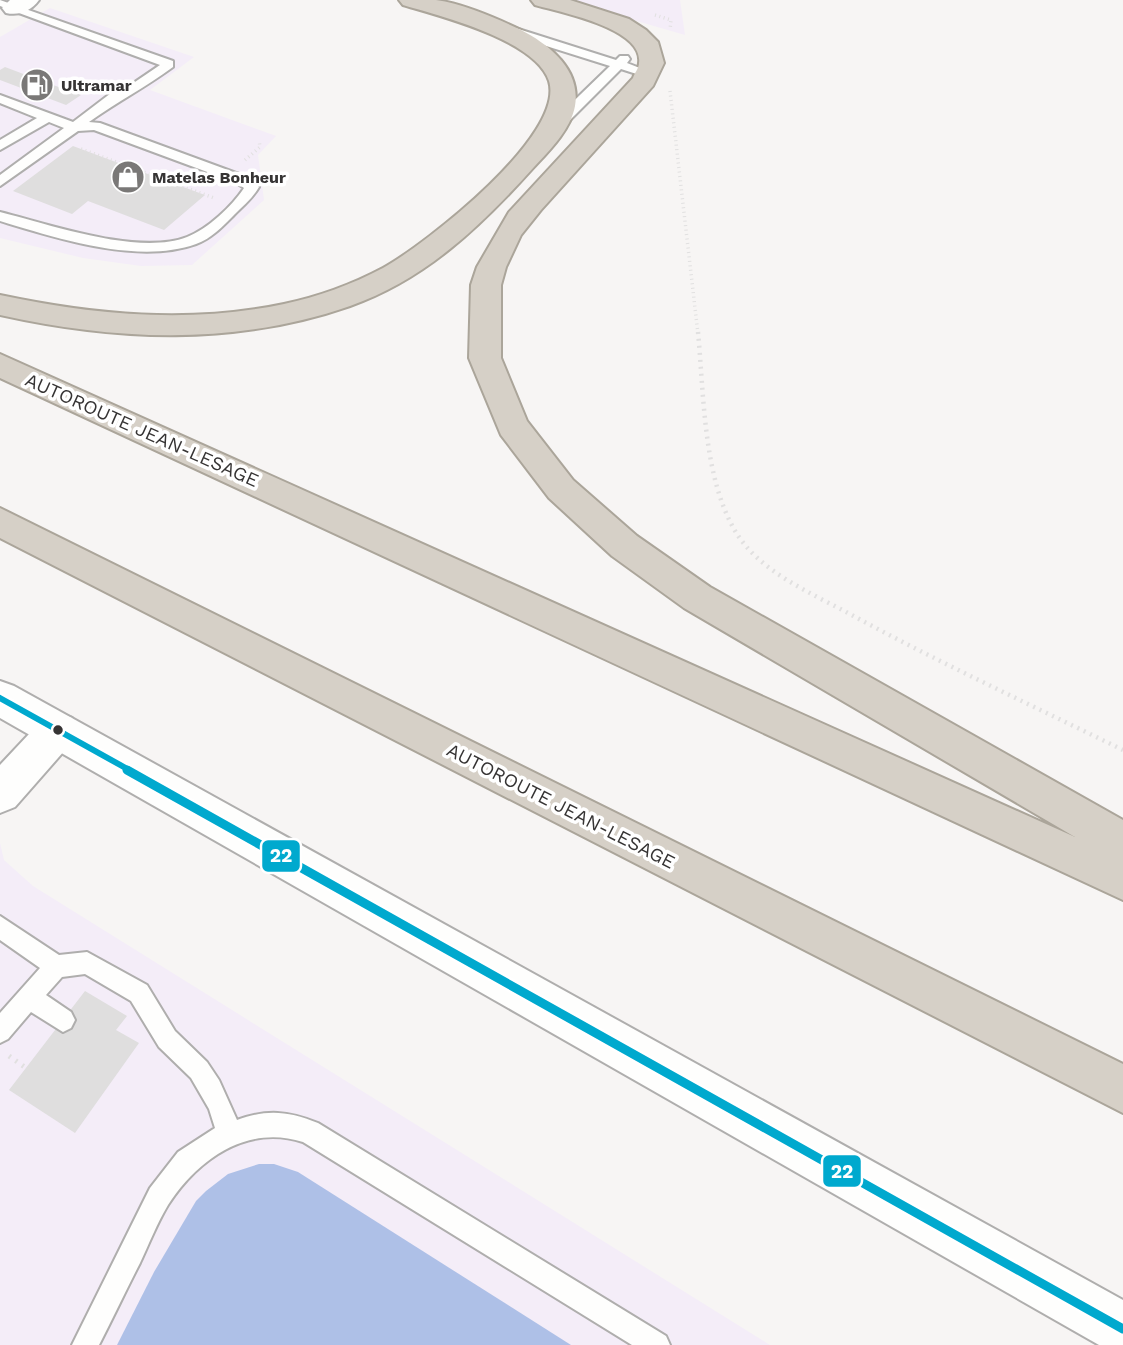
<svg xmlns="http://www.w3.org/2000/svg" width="1123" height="1345" font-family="'Work Sans',sans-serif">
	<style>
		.commercial { fill: #f4edf8 }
		.water { fill: #aec0e7 }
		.building { fill: #dfdede }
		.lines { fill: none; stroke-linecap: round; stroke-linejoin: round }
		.lane-casing { stroke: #afaead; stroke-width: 4 }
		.street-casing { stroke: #afaead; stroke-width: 4 }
		.secondary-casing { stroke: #afaead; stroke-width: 4 }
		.highway-casing { stroke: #aba59a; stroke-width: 4 }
		.path-far2 { stroke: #e1e0e0; stroke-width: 3.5; stroke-dasharray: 1 3.5; stroke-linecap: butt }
		.path-far1 { stroke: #e1e0e0; stroke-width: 4.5; stroke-dasharray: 2 5; stroke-linecap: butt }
		.path { stroke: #e1e0e0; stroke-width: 5; stroke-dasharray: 2 6; stroke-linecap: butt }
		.lane { fill: #fefefd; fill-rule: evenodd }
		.street { fill: #fefefd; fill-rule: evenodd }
		.secondary { fill: #fefefd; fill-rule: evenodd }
		.highway { fill: #d6d0c7; fill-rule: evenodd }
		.bus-1-far1-casing { stroke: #fff; stroke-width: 11 }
		.bus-1-casing { stroke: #fff; stroke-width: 14 }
		.bus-1-far1 { stroke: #00a9ce; stroke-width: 6 }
		.bus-1 { stroke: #00a9ce; stroke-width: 9 }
		.bus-dot { fill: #363434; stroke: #fff; stroke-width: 2.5 }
		.labels { text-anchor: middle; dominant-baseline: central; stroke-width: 7; stroke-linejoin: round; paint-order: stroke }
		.far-poi-label { font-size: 16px; font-weight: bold; fill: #363434; stroke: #fff; text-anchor: start }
		.street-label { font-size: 19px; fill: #363434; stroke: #fff }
		.line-badge { stroke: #fff; stroke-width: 2.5 }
		.badge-label { font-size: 19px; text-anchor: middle; font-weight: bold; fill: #fff }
	</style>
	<rect width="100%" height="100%" fill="#f7f5f4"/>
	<path class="commercial" d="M 564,0 L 680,0 L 685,35 Z
		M 50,8 L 194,57 L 150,90 L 276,136 L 258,155 L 264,200 L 192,265 L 141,266 L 83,258 L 0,238 L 0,37 Z
		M 0,843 L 4,860 L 33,886 L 770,1345 L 0,1345 Z"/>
	<path class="water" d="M 259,1164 L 274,1164 L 298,1172 L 571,1345 L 117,1345 L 154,1272 L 196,1201 L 206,1191 L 228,1174 Z"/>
	<path class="building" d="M 5,67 L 42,81 L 81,95 L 66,105 L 0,80 L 0,70 Z
		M 73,146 L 137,170 L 205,195 L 164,230 L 88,201 L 72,214 L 13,191 Z
		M 85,991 L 127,1016 L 116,1030 L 139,1043 L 75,1133 L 9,1090 Z"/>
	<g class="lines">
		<defs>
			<path id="lane" d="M 0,0 L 173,61 L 173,67 C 146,87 117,102 89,122 L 100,123 L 247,177 L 259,187 C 253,198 243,206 234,215 C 223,226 211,239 196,244 C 138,265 56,238 0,221 L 0,212 C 49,224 138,256 187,237 C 208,229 232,206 244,188 L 237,183 L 94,130 L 78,131 L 0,186 L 0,175 L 64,128 L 49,122 L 0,150 L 0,140 L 37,118 L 0,103 L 0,95 L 73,122 L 115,90 L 132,84 L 160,65 L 0,6 Z
				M 512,27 L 616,60 L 620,56 L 628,56 L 630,59 L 627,63 L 655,74 L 649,78 L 621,69 L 561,129 L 551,129 L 551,123 L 610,66 L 508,34 L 506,31 Z
				M 0,916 L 59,955 L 87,952 L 147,985 L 175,1031 L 207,1062 L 219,1080 L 237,1120 C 267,1109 288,1111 318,1123 L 666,1336 L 670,1345 L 632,1345 L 303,1142 C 247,1124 198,1159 168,1205 C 157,1223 149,1244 140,1263 C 126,1290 113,1318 99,1345 L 72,1345 L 150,1188 L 178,1152 L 215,1128 L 209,1109 L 191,1078 L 159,1047 L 131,1001 L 85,974 L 62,977 L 46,995 L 71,1012 L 75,1020 L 71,1028 L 63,1032 L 31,1012 L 8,1039 L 0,1043 L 0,1013 L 40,968 L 0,940 Z"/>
			<path id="street" d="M 10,0 L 39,0 C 31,11 19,16 6,13 L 2,8 Z
				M 58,713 L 72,718 L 78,730 L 72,742 L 15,807 L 0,813 L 0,765 L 44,718 Z"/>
			<path id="secondary" d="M 0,681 L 14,686 L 1123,1300 L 1123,1345 L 1099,1345 L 0,718 Z"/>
			<path id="highway" d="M 399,0 C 411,0 424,0 436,0 C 464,4 496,18 521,30 C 550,45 581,70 575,106 C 571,129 549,151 534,167 C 481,226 426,279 350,306 C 235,346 117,341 0,315 L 0,295 C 94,315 189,324 284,304 C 317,297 353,284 383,268 C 426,244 566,135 549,81 C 536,40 440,16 403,5 Z
				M 531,0 L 570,0 L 629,19 L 646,30 L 658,42 L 664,63 L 653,86 L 541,210 L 521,235 L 506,267 L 501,285 L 501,358 L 527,421 L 573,480 L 637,536 L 710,587 L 1123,820 L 1123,900 L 0,378 L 0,354 L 1075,837 L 684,608 L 612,556 L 549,498 L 501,435 L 469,358 L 471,285 L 477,267 L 509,212 L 633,78 C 634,74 639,68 639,63 C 644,28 559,12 535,5 Z
				M 0,508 L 1123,1064 L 1123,1113 L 0,538 Z"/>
		</defs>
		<use href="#lane" class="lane-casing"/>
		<use href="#street" class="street-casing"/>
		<use href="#secondary" class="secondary-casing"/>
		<use href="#highway" class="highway-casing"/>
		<path class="path-far2" d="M 655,15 L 671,20 L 670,30
			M 670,91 L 698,334
			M 81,149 L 214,198
			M 245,160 L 260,147 L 259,140"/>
		<path class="path-far1" d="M 698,332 C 704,394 703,480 737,534 C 761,572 809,592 848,613 C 938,662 1031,705 1123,750"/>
		<path class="path" d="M 9,1056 L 26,1068"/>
		<use href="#lane" class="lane"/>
		<use href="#street" class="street"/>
		<use href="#secondary" class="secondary"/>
		<use href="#highway" class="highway"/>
		<defs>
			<path id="bus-1-far1" d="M 0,698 L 131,771"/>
			<path id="bus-1" d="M 127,770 L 1123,1329"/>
		</defs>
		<use href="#bus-1-far1" class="bus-1-far1-casing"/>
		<use href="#bus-1" class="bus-1-casing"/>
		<use href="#bus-1-far1" class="bus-1-far1"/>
		<use href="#bus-1" class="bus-1"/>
	</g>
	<defs>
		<symbol id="fuel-disc" viewBox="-11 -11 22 22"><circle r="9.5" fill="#7a7877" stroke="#fff"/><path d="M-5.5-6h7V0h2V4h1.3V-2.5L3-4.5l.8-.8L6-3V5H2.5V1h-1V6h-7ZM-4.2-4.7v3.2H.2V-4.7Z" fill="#fff"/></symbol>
		<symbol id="shop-disc" viewBox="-11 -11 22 22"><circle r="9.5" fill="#7a7877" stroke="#fff"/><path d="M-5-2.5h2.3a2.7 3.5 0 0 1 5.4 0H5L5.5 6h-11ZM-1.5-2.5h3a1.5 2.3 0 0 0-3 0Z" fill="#fff"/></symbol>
	</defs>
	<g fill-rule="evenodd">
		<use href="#fuel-disc" x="18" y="66" width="38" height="38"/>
		<use href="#shop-disc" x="109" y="158" width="38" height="38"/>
	</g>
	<circle class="bus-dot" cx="58" cy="730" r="6"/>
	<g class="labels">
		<g class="far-poi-label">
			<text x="61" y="85">Ultramar</text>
			<text x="152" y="177">Matelas Bonheur</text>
		</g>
		<g class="street-label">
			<text transform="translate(142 430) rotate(24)">AUTOROUTE JEAN-LESAGE</text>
			<text transform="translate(561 806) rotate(27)">AUTOROUTE JEAN-LESAGE</text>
		</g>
	</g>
	<g class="line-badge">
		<rect x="261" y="839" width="40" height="34" rx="7" fill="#00a9ce"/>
		<rect x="822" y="1154" width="40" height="34" rx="7" fill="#00a9ce"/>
	</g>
	<g class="badge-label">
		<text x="281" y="862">22</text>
		<text x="842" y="1178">22</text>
	</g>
</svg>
